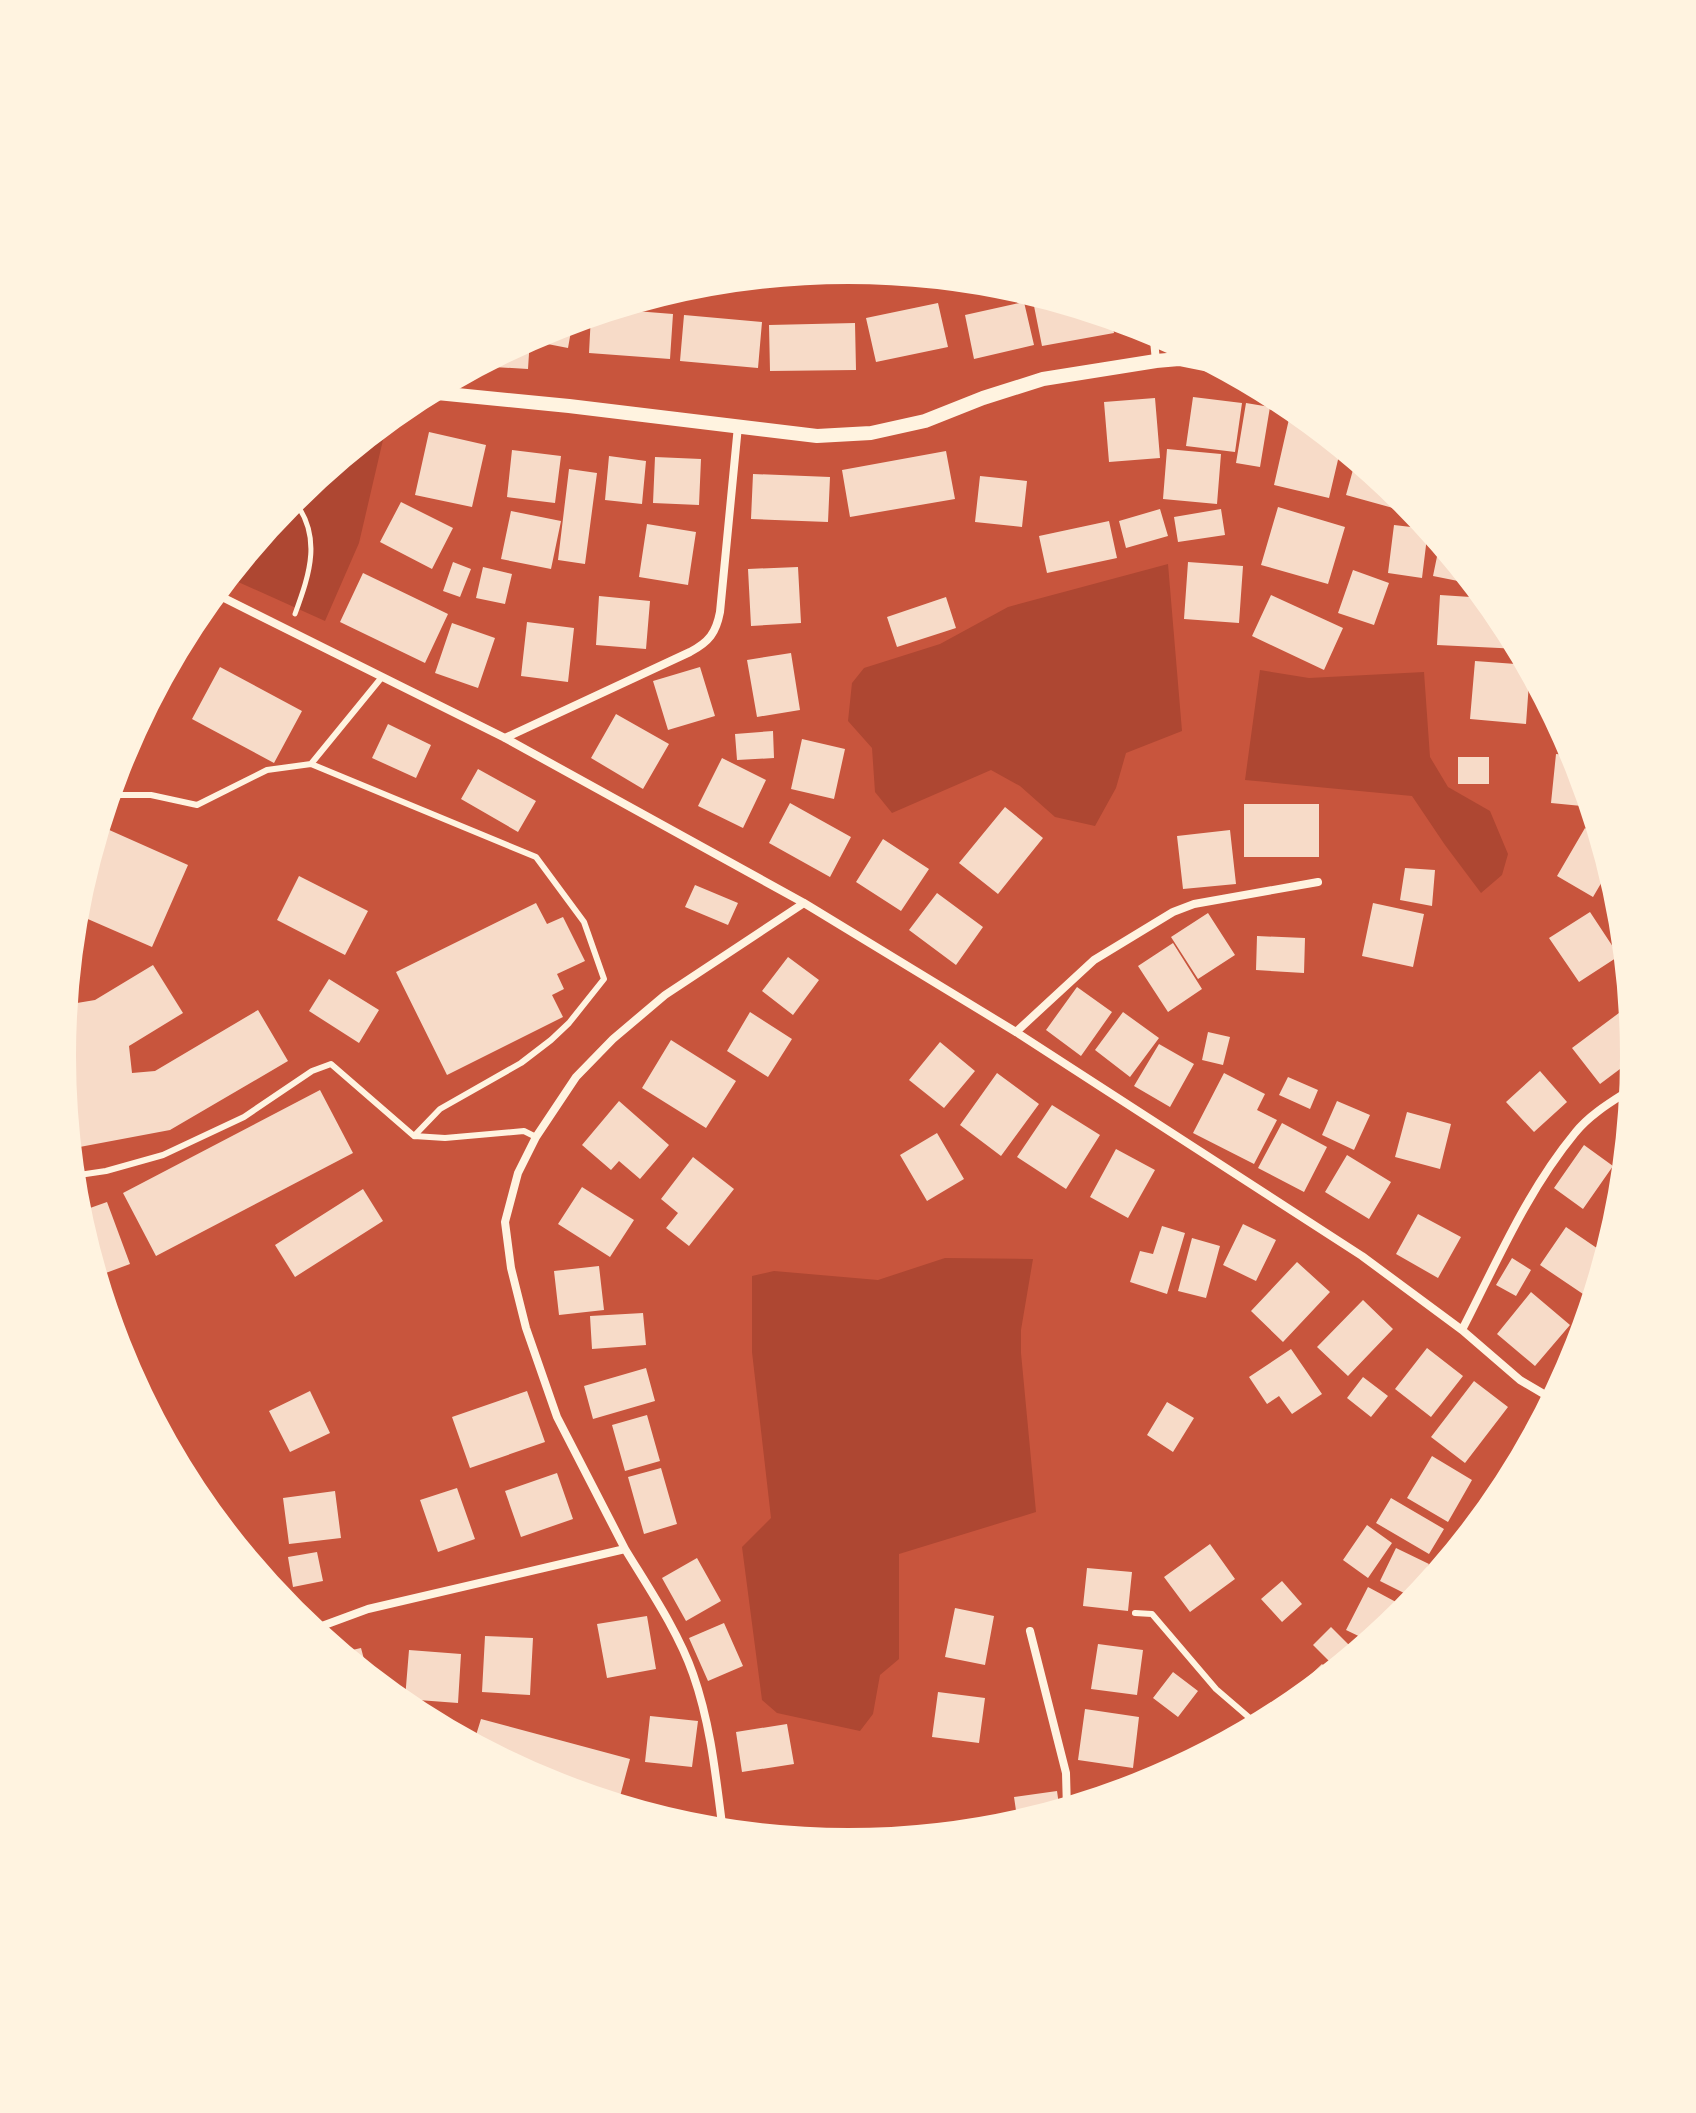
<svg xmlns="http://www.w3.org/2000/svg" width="1696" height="2113" font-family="'DejaVu Sans',sans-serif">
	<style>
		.green { fill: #ae4732 }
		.building { fill: #f7dbc8 }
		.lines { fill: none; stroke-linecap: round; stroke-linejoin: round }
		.path { stroke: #fff3e0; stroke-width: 5 }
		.service { stroke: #fff3e0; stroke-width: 6 }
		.minor { stroke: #fff3e0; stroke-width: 8 }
		.tertiary { stroke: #fff3e0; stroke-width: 14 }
		.rim { fill: none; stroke: #fff3e0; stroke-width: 4 }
	</style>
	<rect width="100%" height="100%" fill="#c8553d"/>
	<path class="green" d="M 379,427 L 386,427 L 359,543 L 325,621 L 227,577 L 291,499 Z
		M 1168,564 L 1182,731 L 1126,753 L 1116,788 L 1095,826 L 1055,817 L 1020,786 L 991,770 L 892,813 L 875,792 L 872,748 L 848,721 L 852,683 L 864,668 L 940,644 L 1008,607 Z
		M 1260,670 L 1309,678 L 1424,672 L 1430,757 L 1448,787 L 1490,811 L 1508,854 L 1502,875 L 1481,893 L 1445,845 L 1412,796 L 1245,780 Z
		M 945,1258 L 1033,1259 L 1021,1330 L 1021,1353 L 1036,1512 L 899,1554 L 899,1659 L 880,1675 L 873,1714 L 860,1731 L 777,1713 L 762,1700 L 742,1547 L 771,1518 L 752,1352 L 752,1276 L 774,1271 L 878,1280 Z"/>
	<path class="building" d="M 1039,295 L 1111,317 L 1114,333 L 1042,346 L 1032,296 Z
		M 1024,302 L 1034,345 L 974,359 L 965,315 Z
		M 938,303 L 948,347 L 876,362 L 866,318 Z
		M 610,309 L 673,314 L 670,359 L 589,353 L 591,315 Z
		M 684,315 L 762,322 L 758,368 L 680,361 Z
		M 573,320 L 568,348 L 532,341 L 533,336 L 547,328 Z
		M 855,323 L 856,370 L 770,371 L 769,325 Z
		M 530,338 L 528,369 L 477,366 Z
		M 1193,397 L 1242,403 L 1235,452 L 1186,446 Z
		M 1155,398 L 1160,458 L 1109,462 L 1104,402 Z
		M 1246,403 L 1270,407 L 1260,467 L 1236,463 Z
		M 1289,419 L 1315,425 L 1341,447 L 1329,498 L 1274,485 Z
		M 429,432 L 486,445 L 472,507 L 415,495 Z
		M 1167,449 L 1221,454 L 1217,504 L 1163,499 Z
		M 512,450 L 561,456 L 555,503 L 507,497 Z
		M 946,451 L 955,499 L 850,517 L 842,470 Z
		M 609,456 L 646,461 L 642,504 L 605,500 Z
		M 655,457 L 701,459 L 699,505 L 653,503 Z
		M 1356,459 L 1406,500 L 1412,508 L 1411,513 L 1346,495 Z
		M 569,469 L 597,473 L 585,564 L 558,560 Z
		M 753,474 L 830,477 L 828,522 L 751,519 Z
		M 980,476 L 1027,481 L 1022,527 L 975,522 Z
		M 401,502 L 453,528 L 432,569 L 380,542 Z
		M 1278,507 L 1345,527 L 1328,584 L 1261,565 Z
		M 1160,509 L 1168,536 L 1126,548 L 1119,521 Z
		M 1221,509 L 1225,535 L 1178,542 L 1174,517 Z
		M 511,511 L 561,521 L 551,569 L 501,559 Z
		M 1109,521 L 1117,558 L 1047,573 L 1039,536 Z
		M 647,524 L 696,532 L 688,585 L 639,577 Z
		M 1394,525 L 1428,529 L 1422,578 L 1388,573 Z
		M 1440,542 L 1461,567 L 1458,581 L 1433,576 Z
		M 453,562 L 471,569 L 460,597 L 443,591 Z
		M 1188,562 L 1243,566 L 1239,623 L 1184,619 Z
		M 483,567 L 512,574 L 505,604 L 476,598 Z
		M 798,567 L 801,623 L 751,626 L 748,569 Z
		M 1353,570 L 1389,583 L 1374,625 L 1338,613 Z
		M 363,573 L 448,614 L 425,663 L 340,622 Z
		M 1271,595 L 1343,628 L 1324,670 L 1252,636 Z
		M 1440,595 L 1486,598 L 1503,619 L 1520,649 L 1437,645 Z
		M 599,596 L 650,601 L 646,649 L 596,645 Z
		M 946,597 L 956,628 L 897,647 L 887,617 Z
		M 527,622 L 574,628 L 568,682 L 521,676 Z
		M 452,623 L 495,638 L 478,688 L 435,673 Z
		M 791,653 L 800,710 L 757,717 L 747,660 Z
		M 1475,661 L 1528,665 L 1530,669 L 1526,724 L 1470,719 Z
		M 220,667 L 302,711 L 274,763 L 192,719 Z
		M 700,667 L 715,716 L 668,730 L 653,681 Z
		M 616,714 L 669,744 L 643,789 L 591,758 Z
		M 388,724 L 431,745 L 416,778 L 372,758 Z
		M 773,731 L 774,758 L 737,760 L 735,734 Z
		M 802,739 L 845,749 L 834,799 L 791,789 Z
		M 1556,754 L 1576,756 L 1592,807 L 1551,803 Z
		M 1458,757 L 1489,757 L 1489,784 L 1458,784 Z
		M 722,758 L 766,780 L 743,828 L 698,806 Z
		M 478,769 L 536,801 L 518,832 L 461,799 Z
		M 790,803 L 851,837 L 830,877 L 769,843 Z
		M 1244,804 L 1319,804 L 1319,857 L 1244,857 Z
		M 1005,807 L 1043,838 L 998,894 L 959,863 Z
		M 1585,828 L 1601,838 L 1610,868 L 1593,897 L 1557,876 Z
		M 107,829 L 188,865 L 152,947 L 74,913 L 77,896 Z
		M 1230,830 L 1236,884 L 1183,889 L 1177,836 Z
		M 883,839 L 929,869 L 901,911 L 856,882 Z
		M 1405,868 L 1435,870 L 1432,906 L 1400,900 Z
		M 299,876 L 368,911 L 345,955 L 277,920 Z
		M 695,885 L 738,903 L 728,925 L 685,907 Z
		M 937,893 L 983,927 L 956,965 L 909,930 Z
		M 536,903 L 547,924 L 563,917 L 585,961 L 557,974 L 564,989 L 552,995 L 563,1017 L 447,1075 L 396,972 Z
		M 1373,903 L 1424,914 L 1413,967 L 1362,956 Z
		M 1590,912 L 1619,956 L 1579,982 L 1549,938 Z
		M 1208,913 L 1235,955 L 1198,979 L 1171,937 Z
		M 1257,936 L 1305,938 L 1304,973 L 1256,970 Z
		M 1173,943 L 1202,989 L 1168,1012 L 1138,966 Z
		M 788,957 L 819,980 L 793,1015 L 762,991 Z
		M 153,965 L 183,1013 L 129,1046 L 132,1073 L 155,1071 L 258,1010 L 288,1061 L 170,1130 L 69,1149 L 60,1056 L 65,1005 L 95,1000 Z
		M 329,979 L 379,1010 L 359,1043 L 309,1011 Z
		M 1077,987 L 1112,1012 L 1081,1056 L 1046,1030 Z
		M 1631,1004 L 1636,1057 L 1600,1084 L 1572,1048 Z
		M 750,1012 L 792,1039 L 768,1077 L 727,1051 Z
		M 1123,1012 L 1159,1038 L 1130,1077 L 1095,1050 Z
		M 1208,1032 L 1230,1037 L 1223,1065 L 1202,1060 Z
		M 671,1040 L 736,1081 L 706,1128 L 642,1088 Z
		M 940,1042 L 975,1071 L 944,1108 L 909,1080 Z
		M 1159,1044 L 1194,1064 L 1170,1107 L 1134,1086 Z
		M 1540,1071 L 1567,1102 L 1534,1132 L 1506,1102 Z
		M 997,1073 L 1039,1104 L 1001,1156 L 960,1125 Z
		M 1224,1073 L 1265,1094 L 1257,1110 L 1277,1120 L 1254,1164 L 1193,1133 Z
		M 1288,1077 L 1318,1090 L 1310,1109 L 1279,1095 Z
		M 320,1090 L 353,1153 L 156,1256 L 123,1193 Z
		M 619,1101 L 669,1145 L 640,1179 L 619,1161 L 611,1170 L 582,1145 Z
		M 1337,1101 L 1370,1115 L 1354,1150 L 1322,1135 Z
		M 1052,1105 L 1100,1135 L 1066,1189 L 1017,1157 Z
		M 1407,1112 L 1451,1124 L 1440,1169 L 1395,1157 Z
		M 1282,1123 L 1327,1147 L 1304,1192 L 1258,1168 Z
		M 937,1133 L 964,1179 L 927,1201 L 900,1155 Z
		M 1584,1145 L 1613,1166 L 1583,1209 L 1554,1188 Z
		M 1116,1149 L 1155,1170 L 1128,1218 L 1090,1197 Z
		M 1347,1155 L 1391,1182 L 1369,1219 L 1325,1192 Z
		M 693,1157 L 734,1189 L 689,1246 L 666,1228 L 678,1213 L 661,1199 Z
		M 582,1187 L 634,1220 L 610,1257 L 558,1224 Z
		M 363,1189 L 383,1221 L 295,1277 L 275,1245 Z
		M 107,1202 L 130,1264 L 95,1277 L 76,1213 Z
		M 1418,1214 L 1461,1237 L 1438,1278 L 1396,1254 Z
		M 1243,1224 L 1276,1240 L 1256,1281 L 1223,1265 Z
		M 1162,1226 L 1185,1233 L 1167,1294 L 1130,1282 L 1140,1251 L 1153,1254 Z
		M 1566,1227 L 1607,1255 L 1583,1294 L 1540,1265 Z
		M 1192,1238 L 1220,1246 L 1206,1298 L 1178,1291 Z
		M 1512,1258 L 1531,1270 L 1516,1296 L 1496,1285 Z
		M 1297,1262 L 1330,1292 L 1283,1342 L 1251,1311 Z
		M 599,1266 L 604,1310 L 559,1315 L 554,1271 Z
		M 1531,1292 L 1570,1325 L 1535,1366 L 1497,1334 Z
		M 1363,1300 L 1393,1329 L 1348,1376 L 1317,1347 Z
		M 643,1313 L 646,1345 L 592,1349 L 590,1316 Z
		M 1427,1348 L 1463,1376 L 1431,1417 L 1395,1389 Z
		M 1291,1349 L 1322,1394 L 1292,1414 L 1279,1396 L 1267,1404 L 1249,1377 Z
		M 646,1368 L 655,1401 L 593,1419 L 584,1386 Z
		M 1363,1377 L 1388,1396 L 1371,1417 L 1347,1398 Z
		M 1474,1381 L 1508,1407 L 1465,1463 L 1431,1437 Z
		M 310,1391 L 330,1433 L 290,1452 L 269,1411 Z
		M 527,1391 L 545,1442 L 470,1468 L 452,1417 Z
		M 1167,1402 L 1194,1418 L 1173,1452 L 1147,1435 Z
		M 647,1415 L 660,1461 L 625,1471 L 612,1425 Z
		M 1432,1456 L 1472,1480 L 1448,1522 L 1407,1498 Z
		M 661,1468 L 677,1524 L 644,1534 L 628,1477 Z
		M 557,1473 L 573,1519 L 521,1537 L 505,1491 Z
		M 457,1488 L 475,1539 L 438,1552 L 420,1500 Z
		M 335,1491 L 341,1538 L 289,1544 L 283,1498 Z
		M 1391,1498 L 1444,1529 L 1429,1554 L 1376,1523 Z
		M 1367,1525 L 1392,1543 L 1368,1578 L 1343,1560 Z
		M 1210,1544 L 1235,1579 L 1190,1612 L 1164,1577 Z
		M 1396,1548 L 1429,1564 L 1412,1597 L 1380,1581 Z
		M 317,1552 L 323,1581 L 293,1587 L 288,1557 Z
		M 697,1558 L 721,1601 L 686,1621 L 662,1578 Z
		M 1087,1568 L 1132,1572 L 1128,1611 L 1083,1606 Z
		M 268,1571 L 272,1590 L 258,1573 Z
		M 1282,1581 L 1302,1604 L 1282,1622 L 1261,1599 Z
		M 1368,1587 L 1409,1609 L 1371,1642 L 1346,1630 Z
		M 955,1608 L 994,1616 L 985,1665 L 945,1657 Z
		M 647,1616 L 656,1669 L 607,1678 L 597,1624 Z
		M 724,1623 L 743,1666 L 708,1681 L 689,1638 Z
		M 1331,1627 L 1357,1653 L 1337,1669 L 1313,1645 Z
		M 485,1636 L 533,1638 L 530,1695 L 482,1692 Z
		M 1098,1644 L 1143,1650 L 1137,1695 L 1091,1689 Z
		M 361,1648 L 369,1678 L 339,1653 Z
		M 409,1650 L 461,1654 L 458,1703 L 405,1699 Z
		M 1322,1664 L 1332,1674 L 1292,1707 L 1285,1699 Z
		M 1173,1672 L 1198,1691 L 1178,1717 L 1153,1698 Z
		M 938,1692 L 985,1698 L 979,1743 L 932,1737 Z
		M 1085,1709 L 1139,1717 L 1133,1768 L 1078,1760 Z
		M 650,1716 L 698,1721 L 692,1767 L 645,1762 Z
		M 481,1719 L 630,1759 L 618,1804 L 546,1784 L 473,1745 Z
		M 787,1724 L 794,1764 L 742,1772 L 736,1732 Z
		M 1057,1791 L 1060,1812 L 1018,1824 L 1014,1797 Z"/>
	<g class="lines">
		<path class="path" d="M 292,498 C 323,535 310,573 295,614"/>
		<path class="service" d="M 311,764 L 536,857 L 584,922 L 604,979 L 569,1023 L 551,1040 L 521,1063 L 440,1109 L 414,1136
			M 108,795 L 151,795 L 197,805 L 267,770 L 311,764 L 382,677
			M 72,1176 L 106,1171 L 163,1155 L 244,1117 L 312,1071 L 331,1064 L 414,1136 L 445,1138 L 524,1131 L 536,1137
			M 1135,1613 L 1152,1614 L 1216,1689 L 1259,1726"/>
		<path class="minor" d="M 1153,330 L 1156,361
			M 214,593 L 505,738 L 804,903 L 1016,1032 L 1362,1256 L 1462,1330 L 1520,1380 L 1554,1400
			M 505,738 L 690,652 C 709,642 716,633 720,612 L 738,426
			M 1016,1032 L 1094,960 L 1173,912 L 1194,904 L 1318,882
			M 1462,1330 C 1496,1264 1527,1191 1575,1133 C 1590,1114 1613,1101 1633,1088
			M 1478,1524 L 1516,1453 L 1553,1400
			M 625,1549 C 648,1587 678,1631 693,1674 C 711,1725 716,1778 723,1832
			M 311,1630 L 368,1609 L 625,1549 L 557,1417 L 526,1328 L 511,1268 L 505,1222 L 518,1173 L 536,1137 L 576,1077 L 613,1039 L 665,995 L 804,903
			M 1030,1631 L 1066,1773 L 1067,1810"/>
		<path class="tertiary" d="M 427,392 L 569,406 L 817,436 L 871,433 L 925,421 L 983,398 L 1043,379 L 1156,361 L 1179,359 L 1224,368"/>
	</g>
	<path d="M0 0H1696V2113H0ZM74 1056a774 774 0 1 1 1548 0a774 774 0 1 1-1548 0Z" fill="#fff3e0" fill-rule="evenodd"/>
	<path class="rim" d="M74 1056a774 774 0 1 1 1548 0a774 774 0 1 1-1548 0Z"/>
</svg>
